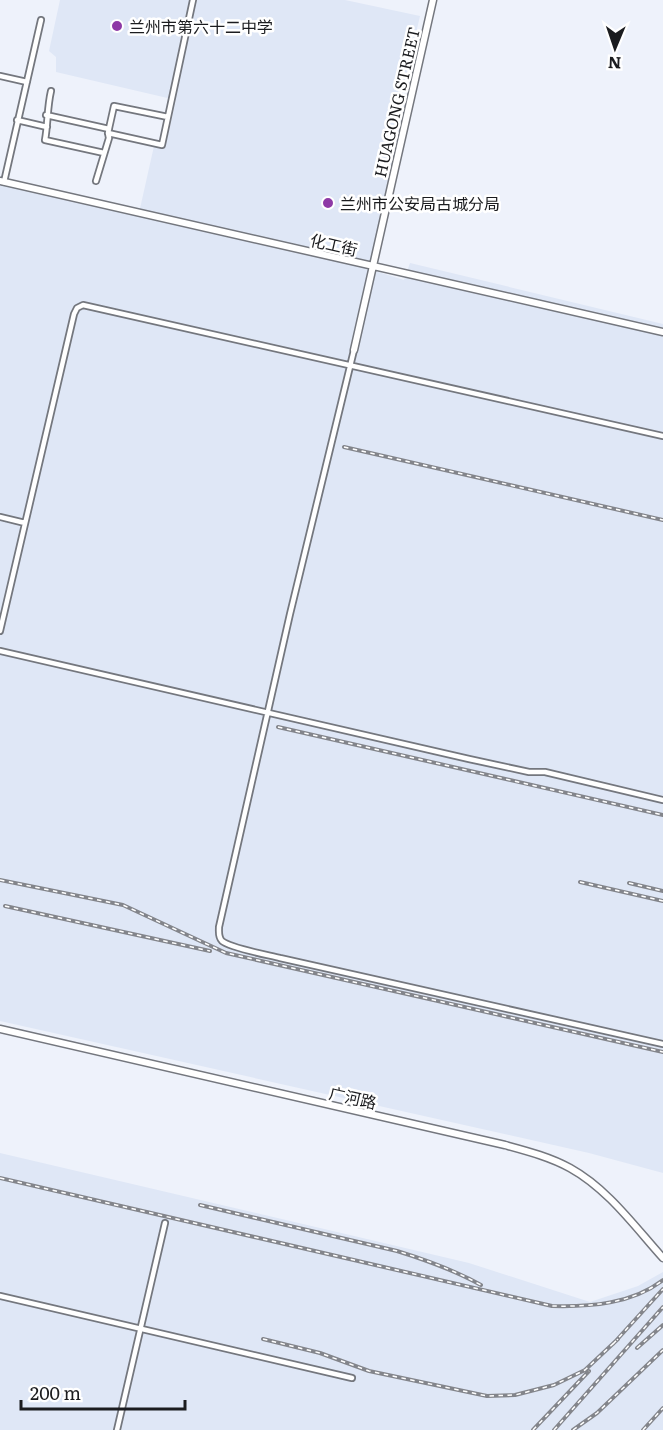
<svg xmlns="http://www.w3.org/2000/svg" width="663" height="1430" font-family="Literata,'Noto Sans SC',serif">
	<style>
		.built { fill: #dfe7f6 }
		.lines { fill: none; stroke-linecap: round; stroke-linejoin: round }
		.minor-casing { stroke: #74777e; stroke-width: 8 }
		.tertiary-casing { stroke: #74777e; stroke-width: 9 }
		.minor { stroke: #fff; stroke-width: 4.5 }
		.tertiary { stroke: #fff; stroke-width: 6 }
		.rail-casing { stroke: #83858b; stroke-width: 4 }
		.rail { stroke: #fff; stroke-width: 1.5; stroke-dasharray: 4.5; stroke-linecap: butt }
		.poi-dot { fill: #8e39a6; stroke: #fff; stroke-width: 2 }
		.labels { text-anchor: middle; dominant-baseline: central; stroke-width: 5; stroke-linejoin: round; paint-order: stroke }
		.poi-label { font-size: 16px; fill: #1b1c1f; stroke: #fff; text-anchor: start }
		.street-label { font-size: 16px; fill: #1b1c1f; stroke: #fff }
	</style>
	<rect width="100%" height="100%" fill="#eef2fb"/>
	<path class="built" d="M 60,0 L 345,0 L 420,16 L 404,84 L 373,267 L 245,238 L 362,267 L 404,280 L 410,263 L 663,324 L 663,1173 L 589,1153 L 0,1021 L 0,181 L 139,213 L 154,146 L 165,148 L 176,100 L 56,72 L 56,57 L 49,51 Z
		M 0,1153 L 469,1263 L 590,1302 L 638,1286 L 663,1272 L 663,1430 L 0,1430 Z"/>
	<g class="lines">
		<defs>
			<path id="minor" d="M 0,76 L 27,82
				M 51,91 C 47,108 48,124 45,140 L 104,153
				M 46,115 L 109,129
				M 168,117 L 114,106 L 108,133 L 162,145 L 193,0
				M 17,120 L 47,127
				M 96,181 L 109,138 L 108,133
				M 4,182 L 41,20
				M 354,350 L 290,614 L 219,927 C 219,932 218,937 222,941 C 230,948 268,955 280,958 L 663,1044
				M 0,517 L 25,523
				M 0,631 L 74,314 L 77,308 L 83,305 L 663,436
				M 0,651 L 469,759 L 529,772 L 545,772 L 663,800
				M 0,1296 L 352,1378
				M 117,1430 L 165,1223"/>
			<path id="tertiary" d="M 0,181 L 663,332
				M 354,350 L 433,0
				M 0,1029 L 505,1145 C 527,1151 550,1157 570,1168 C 608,1189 635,1227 663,1258"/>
		</defs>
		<use href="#minor" class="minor-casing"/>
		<use href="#tertiary" class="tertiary-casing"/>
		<use href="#minor" class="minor"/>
		<use href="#tertiary" class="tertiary"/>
		<defs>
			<path id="rail" d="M 344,447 L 663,520
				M 278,727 L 663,815
				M 0,880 L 123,905 L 226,953 L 663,1052
				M 580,882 L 663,901
				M 629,883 L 663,891
				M 5,906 L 210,951
				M 0,1178 L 552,1306 C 590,1307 632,1304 663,1280
				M 200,1205 L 397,1251 C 426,1260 454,1270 481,1285
				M 263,1339 L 320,1353 L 369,1371 L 487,1396 L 515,1395 L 554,1385 L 585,1370 L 618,1339
				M 613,1344 L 663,1289
				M 637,1348 L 663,1325
				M 533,1430 L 589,1371
				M 554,1430 L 663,1307
				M 573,1430 L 597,1413 L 663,1350
				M 643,1430 L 663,1408"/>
		</defs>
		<use href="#rail" class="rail-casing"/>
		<use href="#rail" class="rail"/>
	</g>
	<g class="poi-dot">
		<circle cx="117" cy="26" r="6"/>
		<circle cx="328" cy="203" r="6"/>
	</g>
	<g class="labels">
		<g class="poi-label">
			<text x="129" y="26">兰州市第六十二中学</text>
			<text x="340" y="203">兰州市公安局古城分局</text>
		</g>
		<g class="street-label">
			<text transform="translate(396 102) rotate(-77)">HUAGONG STREET</text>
			<text transform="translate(334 244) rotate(13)">化工街</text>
			<text transform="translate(353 1097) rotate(13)">广河路</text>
		</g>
	</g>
	<g transform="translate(615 48) rotate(182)" stroke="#ffffff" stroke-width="4.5" paint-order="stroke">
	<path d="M0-4.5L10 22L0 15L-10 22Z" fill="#1b1c1f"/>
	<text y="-9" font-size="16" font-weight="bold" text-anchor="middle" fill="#1b1c1f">N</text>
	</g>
	<path d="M21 1400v9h164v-9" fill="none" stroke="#1b1c1f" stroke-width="3"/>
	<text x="30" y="1400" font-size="18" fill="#1b1c1f" stroke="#ffffff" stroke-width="4.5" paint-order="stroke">200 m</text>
</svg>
